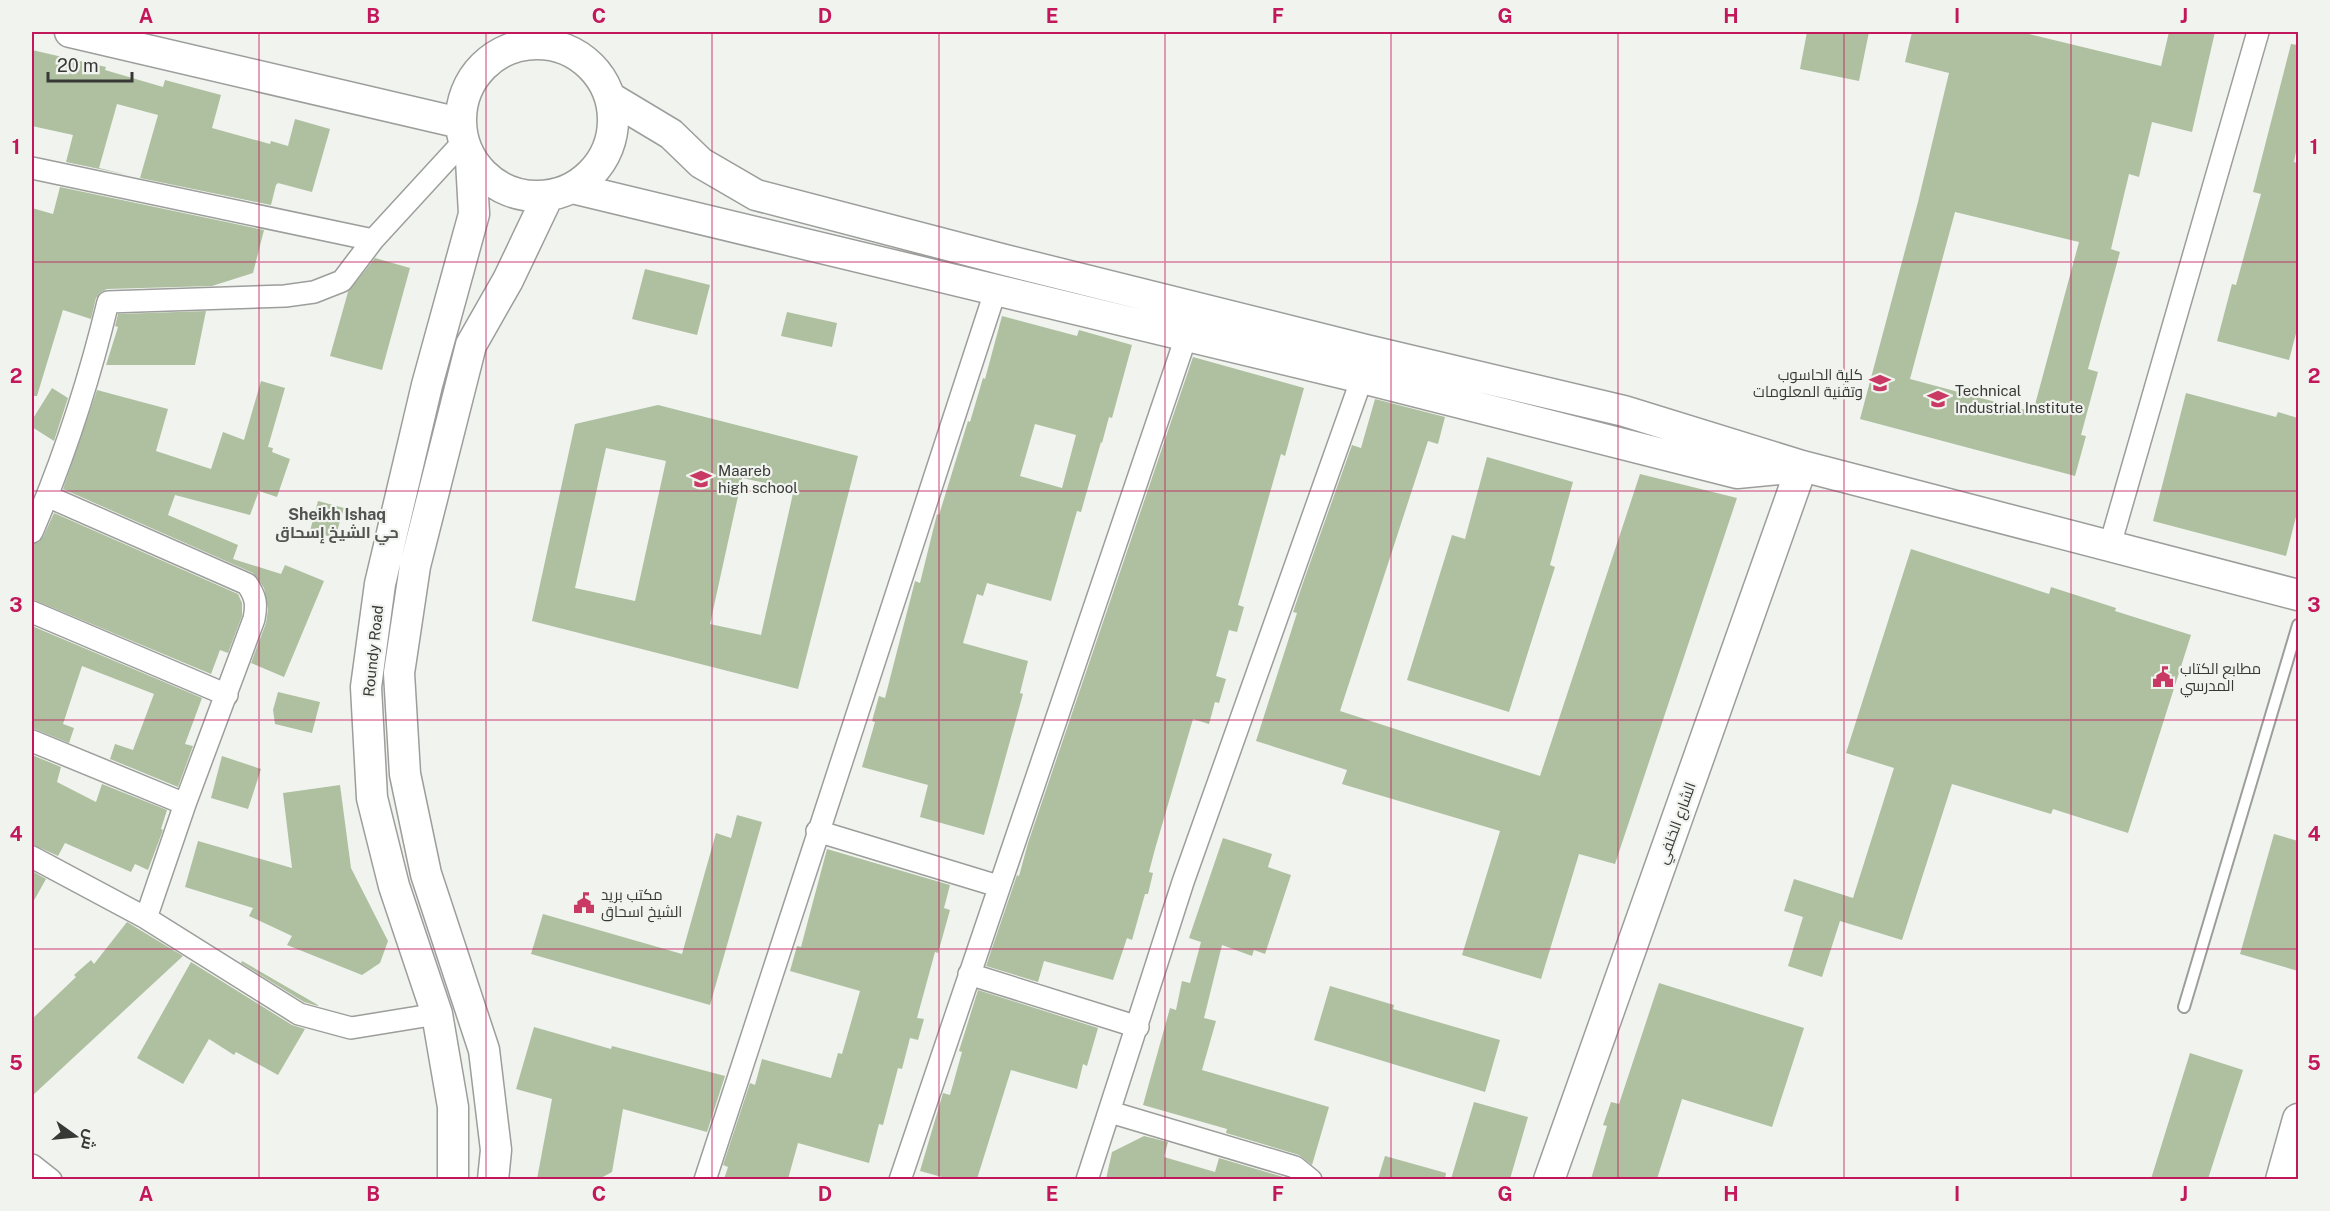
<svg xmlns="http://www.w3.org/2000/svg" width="2330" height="1211" font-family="'Public Sans',Cairo,sans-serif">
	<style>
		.building { fill: #aec0a0; fill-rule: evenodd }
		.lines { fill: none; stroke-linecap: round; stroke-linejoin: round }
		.lane-casing { stroke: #9c9e9b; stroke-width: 14 }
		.street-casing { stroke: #9c9e9b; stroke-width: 24 }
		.secondary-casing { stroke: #9c9e9b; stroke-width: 33 }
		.lane { stroke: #fff; stroke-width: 10 }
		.street { stroke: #fff; stroke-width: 21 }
		.secondary { stroke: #fff; stroke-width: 30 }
		.grid { fill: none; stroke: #c2185b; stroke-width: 1.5; stroke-opacity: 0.55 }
		.labels { text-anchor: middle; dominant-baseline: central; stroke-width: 4.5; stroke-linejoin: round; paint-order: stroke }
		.poi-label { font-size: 15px; fill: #383937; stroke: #f1f3ef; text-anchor: start }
		.street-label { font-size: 15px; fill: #383937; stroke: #f1f3ef }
		.neighbourhood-label { font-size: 16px; font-weight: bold; fill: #525451; stroke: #f1f3ef }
		.neatline { fill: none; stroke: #c2185b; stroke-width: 2 }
		.grid-label { font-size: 20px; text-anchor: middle; font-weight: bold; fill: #c2185b }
	</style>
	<rect width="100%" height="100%" fill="#f1f3ef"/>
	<path class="building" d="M 1807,32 L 1869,32 L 1859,81 L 1800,69 Z
		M 1912,32 L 2021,32 L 2161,66 L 2169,32 L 2215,32 L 2192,132 L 2152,122 L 2139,177 L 2129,174 L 2111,249 L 2120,252 L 2088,369 L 2098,372 L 2081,435 L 2086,436 L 2075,476 L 1860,419 L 1918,202 L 1949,73 L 1905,62 ZM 1955,212 L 2079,242 L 2033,412 L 1910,379 Z
		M 2291,44 L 2298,45 L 2298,142 L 2294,162 L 2298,163 L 2298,326 L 2289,360 L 2217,341 L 2232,284 L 2236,285 L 2261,194 L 2253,192 Z
		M 32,50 L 106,67 L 105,70 L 163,87 L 165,80 L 221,95 L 212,128 L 270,144 L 271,141 L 288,146 L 295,119 L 330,129 L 312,192 L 278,183 L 276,185 L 271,205 L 140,178 L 158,115 L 117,104 L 99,168 L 128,175 L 66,162 L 73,135 L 32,126 Z
		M 60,187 L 264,230 L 253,273 L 212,286 L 107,289 L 101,292 L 96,298 L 91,319 L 63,310 L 37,396 L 32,396 L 32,208 L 53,214 Z
		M 375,258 L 410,268 L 382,370 L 330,356 L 348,292 Z
		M 645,269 L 710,285 L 697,335 L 632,319 Z
		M 206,311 L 195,365 L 106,365 L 118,327 L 115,326 L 118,314 Z
		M 787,312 L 837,323 L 832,347 L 781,336 Z
		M 1002,316 L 1077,336 L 1079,330 L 1132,345 L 1112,418 L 1109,417 L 1102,443 L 1101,442 L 1081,512 L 1077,511 L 1051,601 L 987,583 L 983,596 L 977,594 L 963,643 L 1028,661 L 1020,693 L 1023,694 L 984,835 L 920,817 L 928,785 L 862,767 L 875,722 L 872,721 L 879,696 L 885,698 L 915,581 L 920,583 L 937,514 L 939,515 L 968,421 L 970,422 L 983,378 L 985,379 ZM 1035,424 L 1076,435 L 1062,488 L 1020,476 Z
		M 1193,357 L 1304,388 L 1285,456 L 1281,454 L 1238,605 L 1244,607 L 1237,632 L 1229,630 L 1216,676 L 1226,679 L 1219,703 L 1215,702 L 1209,724 L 1193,719 L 1155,849 L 1149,872 L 1153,873 L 1148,894 L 1145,894 L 1132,940 L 1127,938 L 1113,980 L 1044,961 L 1038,982 L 986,966 L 1017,875 L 1019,876 L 1028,843 Z
		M 261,381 L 285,388 L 268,447 L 273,448 L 272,452 L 290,459 L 277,497 L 259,491 L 250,515 L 175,495 L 168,515 L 238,545 L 233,559 L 281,574 L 285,565 L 324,581 L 284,677 L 251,663 L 266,623 L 268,609 L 264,588 L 253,573 L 63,489 L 97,390 L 168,409 L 156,451 L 211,469 L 223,432 L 244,440 Z
		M 52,388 L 68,398 L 54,441 L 32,427 L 32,420 Z
		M 2186,393 L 2276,417 L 2278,412 L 2298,418 L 2298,509 L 2286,556 L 2153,521 Z
		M 1375,399 L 1445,417 L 1438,444 L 1428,441 L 1340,711 L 1540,776 L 1640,474 L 1737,498 L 1615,864 L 1579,854 L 1541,979 L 1462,955 L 1500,831 L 1342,784 L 1347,770 L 1256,741 L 1297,613 L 1293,612 L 1304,580 L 1352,445 L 1361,448 Z
		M 658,405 L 858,456 L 798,689 L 532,621 L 575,424 ZM 606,448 L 666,461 L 635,601 L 575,588 ZM 742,478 L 794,489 L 761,635 L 710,624 Z
		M 1487,457 L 1573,482 L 1550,565 L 1555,567 L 1509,712 L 1407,680 L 1452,535 L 1465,539 Z
		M 318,501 L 344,508 L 335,538 L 310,531 Z
		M 54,513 L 238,594 L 242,603 L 242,616 L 228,653 L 220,650 L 211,674 L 32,599 L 32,544 L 39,542 L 43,537 Z
		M 1911,549 L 2049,594 L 2051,587 L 2116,608 L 2115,611 L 2191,635 L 2128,833 L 2053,809 L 2051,814 L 1952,784 L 1902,940 L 1840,921 L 1822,977 L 1788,966 L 1803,917 L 1784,911 L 1794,879 L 1853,898 L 1894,768 L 1846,753 Z
		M 32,626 L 202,698 L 185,744 L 193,746 L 178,787 L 110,759 L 115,744 L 133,750 L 154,694 L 82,666 L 63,724 L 74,728 L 69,743 L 32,728 Z
		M 278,692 L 320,702 L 312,733 L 275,724 L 273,710 Z
		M 32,755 L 61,767 L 57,782 L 96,802 L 102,784 L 167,810 L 161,829 L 163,830 L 148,870 L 135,864 L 131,872 L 65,843 L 58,856 L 32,844 Z
		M 222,756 L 261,769 L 248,809 L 211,798 Z
		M 340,785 L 351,868 L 388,941 L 380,963 L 362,975 L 287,945 L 292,936 L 249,916 L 253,908 L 185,887 L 198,841 L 292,868 L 283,793 Z
		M 737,815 L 762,822 L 710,1005 L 531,954 L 543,914 L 682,954 L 716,833 L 731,838 Z
		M 2274,834 L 2298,841 L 2298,971 L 2240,954 Z
		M 1223,838 L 1272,854 L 1268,867 L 1291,875 L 1265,954 L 1254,950 L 1252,956 L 1222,945 L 1204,1018 L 1216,1021 L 1202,1070 L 1329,1107 L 1312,1165 L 1299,1155 L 1226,1133 L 1227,1129 L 1143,1105 L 1170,1008 L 1176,1010 L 1182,981 L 1190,983 L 1201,942 L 1189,938 Z
		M 827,849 L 950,885 L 944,908 L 950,910 L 938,953 L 935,952 L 917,1018 L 924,1019 L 918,1040 L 910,1038 L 902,1069 L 898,1068 L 883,1125 L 879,1124 L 869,1163 L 798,1143 L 788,1179 L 724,1179 L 728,1167 L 723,1165 L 750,1083 L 755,1085 L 762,1059 L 831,1078 L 838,1053 L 842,1054 L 860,991 L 790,971 L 797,946 L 801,947 Z
		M 32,871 L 46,879 L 32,904 Z
		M 127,922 L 183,956 L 32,1096 L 32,1019 L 76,977 L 74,975 L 91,960 L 94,964 Z
		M 242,961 L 318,1005 L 318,1006 L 304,1002 L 241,963 Z
		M 191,962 L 292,1025 L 305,1029 L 278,1075 L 236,1052 L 234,1055 L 209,1039 L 183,1084 L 137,1058 Z
		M 1659,983 L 1804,1028 L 1772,1127 L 1682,1099 L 1657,1179 L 1591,1179 L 1607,1126 L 1603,1125 L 1611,1102 L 1619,1104 Z
		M 1330,986 L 1394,1005 L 1393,1009 L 1500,1040 L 1485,1092 L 1314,1040 Z
		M 978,990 L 1098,1028 L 1087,1066 L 1083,1064 L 1077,1089 L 1011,1070 L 977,1179 L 949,1179 L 920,1171 L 943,1093 L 950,1095 L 962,1052 L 959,1051 Z
		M 534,1027 L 611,1049 L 612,1046 L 725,1076 L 707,1132 L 623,1109 L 612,1172 L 599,1179 L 537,1179 L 552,1099 L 516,1089 Z
		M 2190,1053 L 2243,1070 L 2208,1179 L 2151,1179 Z
		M 1474,1102 L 1528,1117 L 1510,1179 L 1451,1179 Z
		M 1144,1136 L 1168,1142 L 1164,1157 L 1215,1172 L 1219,1158 L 1290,1179 L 1106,1179 L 1112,1152 Z
		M 1385,1156 L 1446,1173 L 1445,1179 L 1378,1179 Z"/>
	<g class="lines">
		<defs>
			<path id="lane" d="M 2184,1007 L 2298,625"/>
			<path id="street" d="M 32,168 L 373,240
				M 47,496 L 247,584 C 256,597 257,604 254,619 L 185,804
				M 32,532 C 64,458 89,381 108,302 L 285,296 L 314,292 L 342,281 L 373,240 L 463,142
				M 2110,545 L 2258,32
				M 32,612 L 227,695
				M 32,741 L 185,804 L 146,918
				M 817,831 L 998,886
				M 32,857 L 146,918 L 299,1014 L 351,1028 L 437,1014
				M 969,974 L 1138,1027
				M 1110,1112 L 1295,1167 L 1311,1180
				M 32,1165 L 51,1180
				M 705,1180 L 996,289
				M 900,1180 L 1186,337
				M 1087,1180 L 1183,882 L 1362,378"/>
			<path id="secondary" d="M 70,32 L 460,123
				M461 120a76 76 0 1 1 152 0a76 76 0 1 1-152 0Z
				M 611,98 L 671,134 L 701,163 L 756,195 L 1005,260 L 1366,350 L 1624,411 L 1802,466 L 2298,595
				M 572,188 L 1362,378 L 1737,473 L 1790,468
				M 453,1180 L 453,1107 L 437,1014 L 394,886 L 372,798 L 366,687 L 380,584 L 427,385 L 474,214 L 471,160
				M 493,1180 L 496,1150 L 484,1050 L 426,874 L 405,774 L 399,673 L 415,566 L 471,345 L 508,280 L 548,196
				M 1549,1180 L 1802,466
				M 2281,1180 L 2298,1119"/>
		</defs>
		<use href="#lane" class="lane-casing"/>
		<use href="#street" class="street-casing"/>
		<use href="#secondary" class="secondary-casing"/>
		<use href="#lane" class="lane"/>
		<use href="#street" class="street"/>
		<use href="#secondary" class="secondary"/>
	</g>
	<path class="grid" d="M 259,32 L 259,1180M 486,32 L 486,1180M 712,32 L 712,1180M 939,32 L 939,1180M 1165,32 L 1165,1180M 1391,32 L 1391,1180M 1618,32 L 1618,1180M 1844,32 L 1844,1180M 2071,32 L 2071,1180M 32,262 L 2298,262M 32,491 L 2298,491M 32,720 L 2298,720M 32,949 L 2298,949"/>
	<defs>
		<symbol id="university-bare" viewBox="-9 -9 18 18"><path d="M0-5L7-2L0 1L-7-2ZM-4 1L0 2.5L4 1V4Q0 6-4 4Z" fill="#c83a64" stroke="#f1f3ef" stroke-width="2.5" paint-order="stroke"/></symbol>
		<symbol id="school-bare" viewBox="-9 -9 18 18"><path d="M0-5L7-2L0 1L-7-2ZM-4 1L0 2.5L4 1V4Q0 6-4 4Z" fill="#c83a64" stroke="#f1f3ef" stroke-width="2.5" paint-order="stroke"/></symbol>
		<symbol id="civic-bare" viewBox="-9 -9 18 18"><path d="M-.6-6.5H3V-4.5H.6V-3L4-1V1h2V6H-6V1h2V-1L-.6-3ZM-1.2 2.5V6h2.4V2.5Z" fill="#c83a64" stroke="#f1f3ef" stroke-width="2.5" paint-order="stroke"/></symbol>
	</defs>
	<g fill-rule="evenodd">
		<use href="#university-bare" x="1865" y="368" width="30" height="30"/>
		<use href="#university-bare" x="1923" y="384" width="30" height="30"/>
		<use href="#school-bare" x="686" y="464" width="30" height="30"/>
		<use href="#civic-bare" x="2148" y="662" width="30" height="30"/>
		<use href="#civic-bare" x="569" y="888" width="30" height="30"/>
	</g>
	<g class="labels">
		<g class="poi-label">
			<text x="1863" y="374" text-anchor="end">كلية الحاسوب<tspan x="1863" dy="17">وتقنية المعلومات</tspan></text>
			<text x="1955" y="390">Technical<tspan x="1955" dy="17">Industrial Institute</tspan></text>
			<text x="718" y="470">Maareb<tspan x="718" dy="17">high school</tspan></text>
			<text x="2180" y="668">مطابع الكتاب<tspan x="2180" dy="17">المدرسي</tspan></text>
			<text x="601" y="894">مكتب بريد<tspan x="601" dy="17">الشيخ اسحاق</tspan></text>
		</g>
		<g class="street-label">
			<text transform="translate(373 651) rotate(-84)">Roundy Road</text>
			<text transform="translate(1676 823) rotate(-70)">الشارع الخلفي</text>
		</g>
		<g class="neighbourhood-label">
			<text x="337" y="514">Sheikh Ishaq<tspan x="337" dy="18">حي الشيخ إسحاق</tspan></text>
		</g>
	</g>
	<rect width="2330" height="1211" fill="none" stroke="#f1f3ef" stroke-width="66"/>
	<g transform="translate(75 1136) rotate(105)" stroke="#f1f3ef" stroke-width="4.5" paint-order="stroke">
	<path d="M0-4.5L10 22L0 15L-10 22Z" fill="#383937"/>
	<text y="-9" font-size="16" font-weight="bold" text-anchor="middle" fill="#383937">ش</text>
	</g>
	<path d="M48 72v9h84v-9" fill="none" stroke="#383937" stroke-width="3"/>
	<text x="57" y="72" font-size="18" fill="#383937" stroke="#f1f3ef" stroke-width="4.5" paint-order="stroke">20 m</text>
	<rect x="33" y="33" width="2264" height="1145" class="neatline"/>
	<g class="grid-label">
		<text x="146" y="23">A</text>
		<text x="373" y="23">B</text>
		<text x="599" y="23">C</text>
		<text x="825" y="23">D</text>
		<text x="1052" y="23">E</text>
		<text x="1278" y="23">F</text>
		<text x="1505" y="23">G</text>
		<text x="1731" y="23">H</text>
		<text x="1957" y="23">I</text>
		<text x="2184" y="23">J</text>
		<text x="16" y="154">1</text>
		<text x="2314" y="154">1</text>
		<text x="16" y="383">2</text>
		<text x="2314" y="383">2</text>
		<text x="16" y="612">3</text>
		<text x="2314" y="612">3</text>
		<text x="16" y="841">4</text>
		<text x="2314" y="841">4</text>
		<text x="16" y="1070">5</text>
		<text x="2314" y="1070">5</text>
		<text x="146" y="1201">A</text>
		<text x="373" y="1201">B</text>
		<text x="599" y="1201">C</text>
		<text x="825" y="1201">D</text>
		<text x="1052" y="1201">E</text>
		<text x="1278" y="1201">F</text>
		<text x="1505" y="1201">G</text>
		<text x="1731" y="1201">H</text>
		<text x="1957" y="1201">I</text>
		<text x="2184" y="1201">J</text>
	</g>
</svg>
